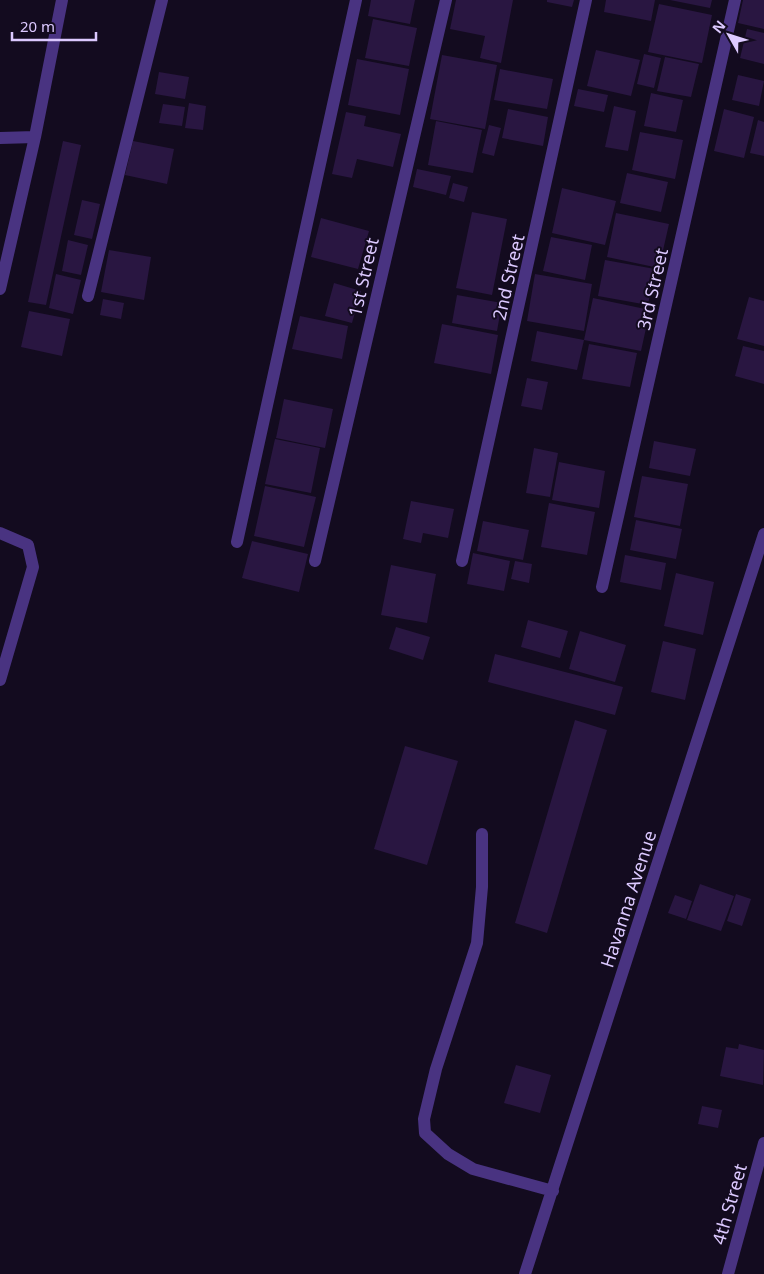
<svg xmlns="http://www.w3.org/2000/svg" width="764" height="1274" font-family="'Noto Sans',sans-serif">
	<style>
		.building { fill: #291641 }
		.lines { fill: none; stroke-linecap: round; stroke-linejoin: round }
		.minor { stroke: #493381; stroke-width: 12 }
		.labels { text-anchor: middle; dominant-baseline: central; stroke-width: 4; stroke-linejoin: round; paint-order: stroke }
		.street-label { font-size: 18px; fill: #dcc9ff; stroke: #130b1f }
	</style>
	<rect width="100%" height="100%" fill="#130b1f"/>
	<path class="building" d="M 371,0 L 415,0 L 410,24 L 368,16 Z
		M 456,0 L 513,0 L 501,63 L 480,58 L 485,36 L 450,29 Z
		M 547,0 L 574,0 L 572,7 L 547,2 Z
		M 606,0 L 655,0 L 651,21 L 604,12 Z
		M 670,0 L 712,0 L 710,8 Z
		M 743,0 L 764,0 L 764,29 L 738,23 Z
		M 659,4 L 712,15 L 702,63 L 648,52 Z
		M 373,19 L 417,28 L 409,66 L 365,58 Z
		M 747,29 L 764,33 L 764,64 L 740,58 Z
		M 596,50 L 640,60 L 631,96 L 587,86 Z
		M 644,54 L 661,58 L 654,88 L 637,84 Z
		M 442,55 L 497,65 L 485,129 L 430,119 Z
		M 665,57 L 699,64 L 691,97 L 657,91 Z
		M 357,59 L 409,69 L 400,115 L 348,105 Z
		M 500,69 L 553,79 L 547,109 L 494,100 Z
		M 159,72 L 189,77 L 185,99 L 155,94 Z
		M 738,75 L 764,81 L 759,106 L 732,100 Z
		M 578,89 L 608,95 L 604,112 L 574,106 Z
		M 651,93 L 683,100 L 676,132 L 644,126 Z
		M 189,103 L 206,106 L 203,130 L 185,128 Z
		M 163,104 L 185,107 L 182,126 L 159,123 Z
		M 614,106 L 636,111 L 628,151 L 605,147 Z
		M 508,109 L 548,117 L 543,146 L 502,138 Z
		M 724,109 L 754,117 L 744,158 L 714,151 Z
		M 346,112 L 366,116 L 364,126 L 401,134 L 393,167 L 357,159 L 352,178 L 332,174 Z
		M 758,120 L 764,122 L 764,156 L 750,153 Z
		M 436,121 L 482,130 L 473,173 L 428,165 Z
		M 489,125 L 501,128 L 494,156 L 482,153 Z
		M 640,132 L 683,140 L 675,179 L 632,170 Z
		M 63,141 L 81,145 L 46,305 L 28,302 Z
		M 133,141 L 174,149 L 167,184 L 125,175 Z
		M 417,169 L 451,176 L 446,195 L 413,187 Z
		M 627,173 L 668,182 L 661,212 L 620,203 Z
		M 453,183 L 468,187 L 464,202 L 449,198 Z
		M 562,188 L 616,201 L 605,245 L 552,233 Z
		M 82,200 L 100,204 L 92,239 L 74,235 Z
		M 472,212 L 507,219 L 492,295 L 456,288 Z
		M 616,213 L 669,224 L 659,268 L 607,257 Z
		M 321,218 L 369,231 L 358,269 L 311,257 Z
		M 551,237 L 592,245 L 585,280 L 543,271 Z
		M 68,240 L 88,245 L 81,275 L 62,271 Z
		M 109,250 L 151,257 L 144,300 L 101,292 Z
		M 605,260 L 655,269 L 648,305 L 598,296 Z
		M 56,274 L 81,280 L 73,314 L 49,308 Z
		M 535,274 L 592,284 L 584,331 L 527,321 Z
		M 334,283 L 361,291 L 352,323 L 325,316 Z
		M 457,295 L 502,303 L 497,331 L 452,323 Z
		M 749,297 L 764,301 L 764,346 L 737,339 Z
		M 593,298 L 650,310 L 641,351 L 584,340 Z
		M 103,299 L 124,303 L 121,319 L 100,315 Z
		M 29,311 L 70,319 L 62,356 L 21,347 Z
		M 300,316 L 348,326 L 342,359 L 292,349 Z
		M 442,324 L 498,335 L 491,374 L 434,363 Z
		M 537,331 L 584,340 L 577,370 L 531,361 Z
		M 589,344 L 637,353 L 630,387 L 582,379 Z
		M 743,346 L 764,351 L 764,384 L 735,376 Z
		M 527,378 L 548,382 L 542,410 L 521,406 Z
		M 284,399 L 333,409 L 325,448 L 276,438 Z
		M 275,439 L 320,448 L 311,493 L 265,484 Z
		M 654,441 L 696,449 L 690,476 L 649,468 Z
		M 534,448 L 558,453 L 550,497 L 526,493 Z
		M 559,462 L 605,471 L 599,508 L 552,500 Z
		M 642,476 L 688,484 L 680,526 L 634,517 Z
		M 265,486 L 316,497 L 304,547 L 254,536 Z
		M 411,501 L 454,509 L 448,538 L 423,533 L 421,543 L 403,539 Z
		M 549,503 L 595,512 L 587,555 L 541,547 Z
		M 636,520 L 682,529 L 676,559 L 630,550 Z
		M 483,521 L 529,530 L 523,560 L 477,551 Z
		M 252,541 L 308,554 L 299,592 L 242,578 Z
		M 473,553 L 510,561 L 504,591 L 467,584 Z
		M 625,555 L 666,563 L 661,590 L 620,582 Z
		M 515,561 L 532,564 L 529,583 L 511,579 Z
		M 391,565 L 436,574 L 427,623 L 381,615 Z
		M 676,573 L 714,582 L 703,635 L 664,626 Z
		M 528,620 L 568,631 L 560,658 L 521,647 Z
		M 396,627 L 430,637 L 423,660 L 389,649 Z
		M 580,631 L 626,645 L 615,682 L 569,669 Z
		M 663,641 L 696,649 L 685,700 L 651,692 Z
		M 495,654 L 623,687 L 615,715 L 488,682 Z
		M 575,720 L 607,730 L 547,933 L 515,923 Z
		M 405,746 L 458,761 L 427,865 L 374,849 Z
		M 700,884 L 734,896 L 721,931 L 687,920 Z
		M 736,894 L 751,899 L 742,926 L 727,921 Z
		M 675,895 L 692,901 L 686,919 L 668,913 Z
		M 739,1044 L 764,1050 L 763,1085 L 720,1076 L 726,1047 L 738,1049 Z
		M 516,1065 L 551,1075 L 540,1113 L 504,1103 Z
		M 702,1106 L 722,1110 L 718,1128 L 698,1124 Z"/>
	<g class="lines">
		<path class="minor" d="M 0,138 L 35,137
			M 0,289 L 35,137 L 62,0
			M 88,296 L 162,0
			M 0,533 L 28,545 L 33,567 L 0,680
			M 237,542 L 356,0
			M 315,561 L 446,0
			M 462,561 L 586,0
			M 602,587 L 735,0
			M 482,834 L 482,887 L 477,943 L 436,1069 L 424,1119 L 425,1133 L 448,1154 L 473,1169 L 553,1191
			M 525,1274 L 764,534
			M 728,1274 L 764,1143"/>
	</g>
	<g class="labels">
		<g class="street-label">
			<text transform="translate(363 277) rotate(-77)">1st Street</text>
			<text transform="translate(508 277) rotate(-77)">2nd Street</text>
			<text transform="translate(652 289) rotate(-77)">3rd Street</text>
			<text transform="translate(628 899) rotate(-72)">Havanna Avenue</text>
			<text transform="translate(729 1204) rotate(-74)">4th Street</text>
		</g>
	</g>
	<g transform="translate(729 35) rotate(309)" stroke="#130b1f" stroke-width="4" paint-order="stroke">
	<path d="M0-4L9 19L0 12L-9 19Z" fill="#dcc9ff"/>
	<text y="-8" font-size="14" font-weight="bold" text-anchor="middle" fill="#dcc9ff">N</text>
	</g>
	<path d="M12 32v8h84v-8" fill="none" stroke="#dcc9ff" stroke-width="2.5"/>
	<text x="20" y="32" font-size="15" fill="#dcc9ff" stroke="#130b1f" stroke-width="4" paint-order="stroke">20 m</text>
</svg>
